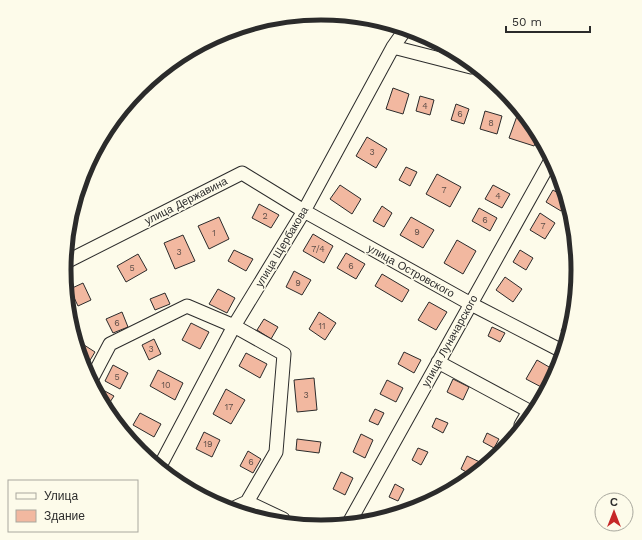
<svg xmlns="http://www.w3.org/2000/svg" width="642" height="540" font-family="'Work Sans',sans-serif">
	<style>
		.building { fill: #f2b8a0; stroke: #2b2b2b }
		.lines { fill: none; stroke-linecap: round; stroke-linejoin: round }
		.minor-casing { stroke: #2b2b2b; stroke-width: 15 }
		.minor { stroke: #fdfbea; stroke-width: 13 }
		.labels { text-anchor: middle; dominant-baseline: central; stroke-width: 3; stroke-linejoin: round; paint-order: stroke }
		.number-label { font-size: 9px; fill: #5d4e48 }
		.street-label { font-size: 11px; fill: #2b2b2b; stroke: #fdfbea }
		.rim { fill: none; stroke: #2b2b2b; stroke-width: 5 }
	</style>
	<rect width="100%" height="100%" fill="#fdfbea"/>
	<path class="building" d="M 393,88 L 409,94 L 403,114 L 386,109 Z
		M 420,96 L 434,100 L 430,115 L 416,111 Z
		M 456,104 L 469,109 L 464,124 L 451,120 Z
		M 485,111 L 502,116 L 497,134 L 480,129 Z
		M 517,116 L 522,118 L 537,139 L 534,146 L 509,138 Z
		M 367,137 L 387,149 L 376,168 L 356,156 Z
		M 406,167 L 417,172 L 410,186 L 399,180 Z
		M 437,174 L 461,187 L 450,207 L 426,194 Z
		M 340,185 L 361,199 L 352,214 L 330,199 Z
		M 493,185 L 510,194 L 502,208 L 485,199 Z
		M 553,190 L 563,196 L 565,205 L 561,211 L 546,202 Z
		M 259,204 L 279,215 L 271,228 L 252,218 Z
		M 382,206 L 392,213 L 384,227 L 373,221 Z
		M 479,208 L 497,218 L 490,231 L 472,221 Z
		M 540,213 L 555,223 L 545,239 L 530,230 Z
		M 219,217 L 229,239 L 209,249 L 198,226 Z
		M 411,217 L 434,230 L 423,248 L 400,235 Z
		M 313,234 L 333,246 L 324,263 L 303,251 Z
		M 183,235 L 195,261 L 175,269 L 164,243 Z
		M 457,240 L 476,251 L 463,274 L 444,263 Z
		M 234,250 L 253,259 L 246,271 L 228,261 Z
		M 520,250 L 533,258 L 526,270 L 513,262 Z
		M 346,253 L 365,264 L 356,279 L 337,268 Z
		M 138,254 L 147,270 L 126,282 L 117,266 Z
		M 294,271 L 311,280 L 302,295 L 286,287 Z
		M 382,274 L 409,290 L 402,302 L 375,286 Z
		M 505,277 L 522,289 L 513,302 L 496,290 Z
		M 83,283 L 91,300 L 78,306 L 70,289 Z
		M 218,289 L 235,298 L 227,313 L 209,304 Z
		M 165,293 L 170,304 L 155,310 L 150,299 Z
		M 429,302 L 447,312 L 436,330 L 418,320 Z
		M 122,312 L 128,327 L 113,333 L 106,319 Z
		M 319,312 L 336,323 L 325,340 L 309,329 Z
		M 569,315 L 565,333 L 561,331 Z
		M 264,319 L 278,327 L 271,339 L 257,330 Z
		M 191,323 L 209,332 L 200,349 L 182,340 Z
		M 492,327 L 505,333 L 500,342 L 488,336 Z
		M 154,339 L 161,354 L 149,360 L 142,345 Z
		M 81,343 L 95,352 L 89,362 L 81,357 L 79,347 Z
		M 404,352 L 421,360 L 414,373 L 398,364 Z
		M 246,353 L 267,364 L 260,378 L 239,366 Z
		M 537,360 L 556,371 L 545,389 L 526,379 Z
		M 113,365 L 128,373 L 120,389 L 105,381 Z
		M 158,370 L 183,383 L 175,400 L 150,386 Z
		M 314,378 L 317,410 L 297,412 L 294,380 Z
		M 453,379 L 469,387 L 463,400 L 447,392 Z
		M 387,380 L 403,388 L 396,402 L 380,394 Z
		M 226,389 L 245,400 L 231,424 L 213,414 Z
		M 103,390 L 114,396 L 108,405 L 100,394 Z
		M 375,409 L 384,413 L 378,425 L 369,421 Z
		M 140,413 L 161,424 L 154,437 L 133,425 Z
		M 436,418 L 448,423 L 443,433 L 432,427 Z
		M 204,432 L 220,440 L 212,457 L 196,449 Z
		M 487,433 L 499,439 L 494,448 L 483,442 Z
		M 361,434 L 373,440 L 365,458 L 353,452 Z
		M 297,439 L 321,442 L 319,453 L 296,450 Z
		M 418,448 L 428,452 L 421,465 L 412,460 Z
		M 248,451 L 261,459 L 253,473 L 240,466 Z
		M 467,456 L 484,464 L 470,474 L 461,469 Z
		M 341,472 L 353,478 L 345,495 L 333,489 Z
		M 395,484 L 404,489 L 398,501 L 389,497 Z"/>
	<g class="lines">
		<defs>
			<path id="minor" d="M 393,47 L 471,67
				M 66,262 L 242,173 L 304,211 L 471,304 L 562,351
				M 438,362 L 529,411 L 521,425
				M 91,380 L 110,344 L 187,306 L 234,326 L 284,354 L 276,452 L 247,502 L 232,509
				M 160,466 L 234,326 L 304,211 L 393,47 L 405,30
				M 247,502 L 283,519
				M 350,521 L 551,160"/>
		</defs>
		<use href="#minor" class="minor-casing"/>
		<use href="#minor" class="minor"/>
	</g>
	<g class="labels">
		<g class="number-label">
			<text x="425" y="106">4</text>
			<text x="460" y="114">6</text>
			<text x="491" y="123">8</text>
			<text x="372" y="152">3</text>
			<text x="444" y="190">7</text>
			<text x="498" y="196">4</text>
			<text x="265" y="216">2</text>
			<text x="485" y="220">6</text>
			<text x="543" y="226">7</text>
			<text x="417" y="232">9</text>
			<text x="214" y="233">1</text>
			<text x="318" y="249">7/4</text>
			<text x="179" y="252">3</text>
			<text x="351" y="266">6</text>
			<text x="132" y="268">5</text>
			<text x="298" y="283">9</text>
			<text x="117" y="323">6</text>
			<text x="322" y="326">11</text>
			<text x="151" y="349">3</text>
			<text x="117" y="377">5</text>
			<text x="166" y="385">10</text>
			<text x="306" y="395">3</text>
			<text x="229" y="407">17</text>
			<text x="208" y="444">19</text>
			<text x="251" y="462">6</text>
		</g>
		<g class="street-label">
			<text transform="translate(186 201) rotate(-27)">улица Державина</text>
			<text transform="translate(282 247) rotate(-59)">улица Щербакова</text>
			<text transform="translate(411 271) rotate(29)">улица Островского</text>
			<text transform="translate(450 341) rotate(-61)">улица Луначарского</text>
		</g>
	</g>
	<path d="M0 0H642V540H0ZM71 270a250 250 0 1 1 500 0a250 250 0 1 1-500 0Z" fill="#fdfbea" fill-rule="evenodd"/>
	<path class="rim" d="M71 270a250 250 0 1 1 500 0a250 250 0 1 1-500 0Z"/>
	<rect x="8" y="480" width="130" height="52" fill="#fdfbea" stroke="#a9a89e"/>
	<rect x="16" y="493" width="20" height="6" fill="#fdfbea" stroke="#a9a89e"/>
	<text x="44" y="500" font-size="12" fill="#2b2b2b">Улица</text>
	<rect x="16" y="510" width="20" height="12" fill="#f2b8a0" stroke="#a9a89e"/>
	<text x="44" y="520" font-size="12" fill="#2b2b2b">Здание</text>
	<g transform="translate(614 512)"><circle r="19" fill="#fdfbea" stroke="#a9a89e"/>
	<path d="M0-3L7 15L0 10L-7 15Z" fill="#c62828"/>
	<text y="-6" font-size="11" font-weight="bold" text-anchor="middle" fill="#2b2b2b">С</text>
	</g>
	<path d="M506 26v6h84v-6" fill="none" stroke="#2b2b2b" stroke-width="2"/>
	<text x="512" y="26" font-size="12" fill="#2b2b2b" stroke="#fdfbea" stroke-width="3" paint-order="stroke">50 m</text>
</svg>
